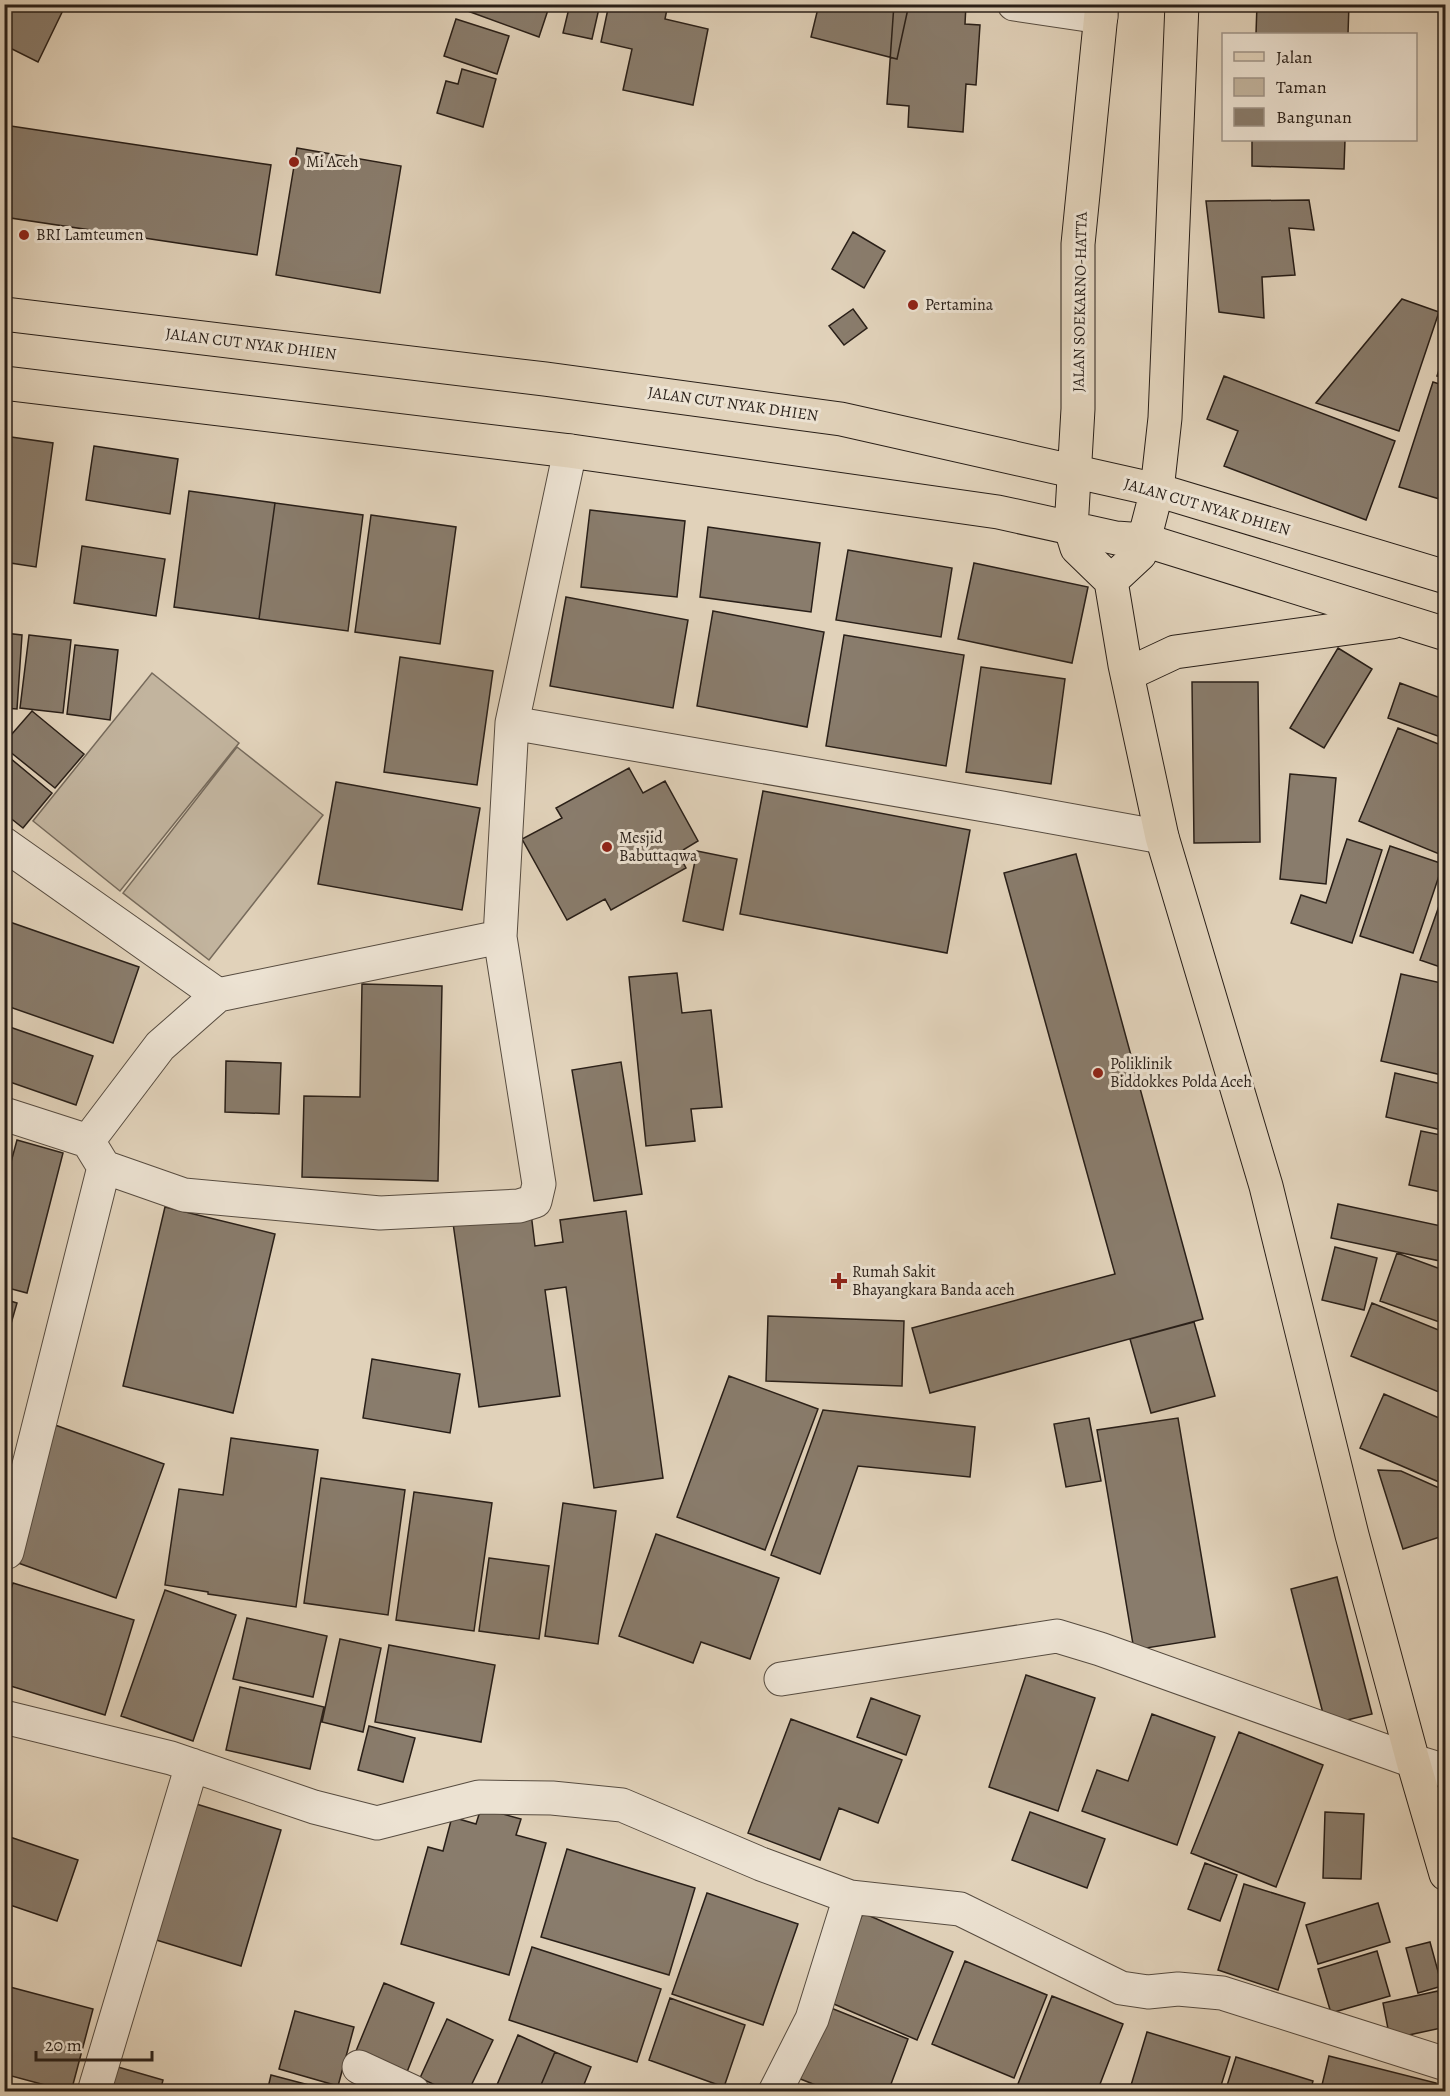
<svg xmlns="http://www.w3.org/2000/svg" width="1450" height="2096" font-family="Alegreya,serif">
	<style>
		.green { fill: #c2b49e; stroke: #766a5b; stroke-width: 1.5 }
		.building { fill: #897c6c; stroke: #291f18; stroke-width: 1.5 }
		.lines { fill: none; stroke-linecap: round; stroke-linejoin: round }
		.minor-casing { stroke: #574c40; stroke-width: 35 }
		.major-casing { stroke: #291f18; stroke-width: 35 }
		.highway-casing { stroke: #291f18; stroke-width: 35 }
		.minor { stroke: #ece2d2; stroke-width: 33 }
		.major { stroke: #e1d2ba; stroke-width: 33 }
		.highway { stroke: #e1d2ba; stroke-width: 33 }
		.poi-dot { fill: #8f2418; stroke: #ece2d2; stroke-width: 2 }
		.labels { text-anchor: middle; dominant-baseline: central; stroke-width: 6; stroke-linejoin: round; paint-order: stroke }
		.poi-label { font-size: 16px; fill: #291f18; stroke: #ece2d2; text-anchor: start }
		.street-label { font-size: 16px; fill: #291f18; stroke: #ece2d2 }
	</style>
	<rect width="100%" height="100%" fill="#e1d2ba"/>
	<filter id="stains"><feTurbulence type="fractalNoise" baseFrequency=".00333" numOctaves="4"/><feColorMatrix values="0 0 0 0 .2 0 0 0 0 .09 0 0 0 0 .02 0 0 0 .5 -.17"/></filter>
	<radialGradient id="worn" r=".72"><stop offset=".6" stop-color="#630" stop-opacity="0"/><stop offset="1" stop-color="#630" stop-opacity=".3"/></radialGradient>
	<path class="green" d="M 152,673 L 239,743 L 120,891 L 33,821 Z
		M 237,747 L 323,815 L 209,960 L 123,893 Z"/>
	<path class="building" d="M 14,4 L 66,4 L 38,62 L 4,45 L 4,24 Z
		M 455,4 L 550,4 L 539,37 L 454,6 Z
		M 570,4 L 600,4 L 592,39 L 563,33 Z
		M 609,4 L 668,4 L 665,19 L 708,29 L 693,105 L 623,90 L 632,49 L 601,42 Z
		M 819,4 L 909,4 L 897,59 L 811,37 Z
		M 894,4 L 966,4 L 965,24 L 980,25 L 976,85 L 966,84 L 963,132 L 908,127 L 909,106 L 887,104 Z
		M 1257,4 L 1349,4 L 1348,34 L 1256,34 Z
		M 456,19 L 509,36 L 497,74 L 444,56 Z
		M 462,69 L 496,79 L 483,127 L 437,113 L 446,81 L 458,84 Z
		M 4,125 L 271,165 L 257,255 L 4,217 Z
		M 1252,140 L 1345,140 L 1344,169 L 1252,166 Z
		M 297,148 L 401,166 L 380,293 L 276,275 Z
		M 1309,200 L 1314,230 L 1289,228 L 1295,275 L 1262,277 L 1264,318 L 1219,312 L 1206,201 Z
		M 853,232 L 885,251 L 864,288 L 832,269 Z
		M 1402,299 L 1439,312 L 1399,431 L 1316,403 Z
		M 853,309 L 867,328 L 844,345 L 829,326 Z
		M 1446,349 L 1446,379 L 1437,376 Z
		M 1224,376 L 1395,441 L 1366,520 L 1224,466 L 1238,431 L 1207,419 Z
		M 1433,382 L 1446,386 L 1446,501 L 1399,487 Z
		M 4,436 L 53,443 L 36,567 L 4,562 Z
		M 94,446 L 178,459 L 170,514 L 86,500 Z
		M 189,491 L 275,503 L 259,619 L 174,607 Z
		M 275,503 L 363,515 L 348,631 L 259,619 Z
		M 590,510 L 685,521 L 677,597 L 581,587 Z
		M 371,515 L 456,527 L 440,644 L 355,632 Z
		M 708,527 L 820,543 L 811,612 L 700,597 Z
		M 82,546 L 165,559 L 156,616 L 74,603 Z
		M 848,550 L 952,568 L 941,637 L 836,620 Z
		M 974,563 L 1088,587 L 1072,663 L 958,639 Z
		M 566,597 L 688,620 L 673,708 L 550,686 Z
		M 713,611 L 824,632 L 807,727 L 697,706 Z
		M 4,633 L 22,635 L 17,709 L 4,708 Z
		M 29,635 L 71,640 L 63,713 L 20,708 Z
		M 844,635 L 964,655 L 946,766 L 826,746 Z
		M 75,645 L 118,650 L 110,720 L 67,714 Z
		M 1338,648 L 1372,669 L 1324,748 L 1290,728 Z
		M 400,657 L 493,671 L 477,785 L 384,772 Z
		M 981,667 L 1065,679 L 1051,784 L 966,772 Z
		M 1192,682 L 1258,682 L 1260,842 L 1194,843 Z
		M 1400,683 L 1446,700 L 1446,739 L 1388,718 Z
		M 32,711 L 84,754 L 55,788 L 4,747 L 4,743 Z
		M 1398,728 L 1446,747 L 1444,856 L 1359,821 Z
		M 4,753 L 52,793 L 23,828 L 4,813 Z
		M 629,768 L 643,793 L 665,781 L 698,841 L 678,853 L 686,868 L 611,910 L 605,899 L 567,920 L 522,839 L 562,818 L 556,808 Z
		M 1290,774 L 1336,778 L 1326,884 L 1280,879 Z
		M 336,782 L 480,808 L 462,910 L 318,884 Z
		M 763,791 L 970,830 L 947,953 L 740,914 Z
		M 1347,839 L 1382,850 L 1352,943 L 1291,923 L 1301,895 L 1326,903 Z
		M 1390,846 L 1443,864 L 1413,953 L 1360,936 Z
		M 697,851 L 737,859 L 723,930 L 683,921 Z
		M 1076,854 L 1203,1319 L 930,1393 L 912,1328 L 1115,1274 L 1004,873 Z
		M 1446,886 L 1446,969 L 1420,960 Z
		M 4,920 L 139,967 L 113,1043 L 4,1005 Z
		M 677,973 L 682,1013 L 711,1010 L 722,1107 L 691,1109 L 695,1141 L 646,1146 L 629,977 Z
		M 1401,974 L 1446,984 L 1446,1076 L 1381,1061 Z
		M 362,984 L 442,986 L 438,1181 L 302,1177 L 304,1096 L 360,1097 Z
		M 4,1025 L 93,1056 L 76,1105 L 4,1080 Z
		M 226,1061 L 281,1063 L 279,1114 L 225,1112 Z
		M 621,1062 L 642,1194 L 594,1201 L 572,1070 Z
		M 1395,1073 L 1446,1085 L 1446,1131 L 1386,1117 Z
		M 1421,1131 L 1446,1136 L 1446,1193 L 1409,1185 Z
		M 17,1140 L 63,1153 L 27,1293 L 4,1287 L 4,1188 Z
		M 1338,1204 L 1446,1227 L 1440,1261 L 1331,1238 Z
		M 165,1207 L 275,1234 L 233,1413 L 123,1386 Z
		M 626,1211 L 663,1478 L 594,1488 L 566,1287 L 545,1290 L 560,1396 L 479,1407 L 453,1223 L 531,1213 L 535,1246 L 563,1242 L 560,1220 Z
		M 1335,1247 L 1377,1258 L 1364,1310 L 1322,1300 Z
		M 1397,1253 L 1446,1271 L 1445,1324 L 1380,1301 Z
		M 4,1299 L 17,1303 L 4,1348 Z
		M 1372,1303 L 1446,1333 L 1446,1395 L 1351,1356 Z
		M 768,1316 L 904,1321 L 902,1386 L 766,1381 Z
		M 1194,1322 L 1215,1396 L 1151,1413 L 1130,1339 Z
		M 372,1359 L 460,1374 L 450,1433 L 363,1418 Z
		M 729,1376 L 818,1409 L 765,1550 L 677,1517 Z
		M 1384,1394 L 1446,1421 L 1446,1485 L 1360,1448 Z
		M 823,1410 L 975,1427 L 970,1477 L 858,1466 L 820,1574 L 771,1555 Z
		M 1089,1418 L 1101,1481 L 1066,1487 L 1054,1424 Z
		M 1178,1418 L 1215,1637 L 1134,1650 L 1097,1430 Z
		M 55,1425 L 164,1464 L 116,1598 L 7,1559 Z
		M 231,1438 L 318,1450 L 296,1607 L 208,1594 L 208,1592 L 165,1585 L 179,1489 L 223,1495 Z
		M 1378,1470 L 1401,1471 L 1446,1491 L 1446,1535 L 1403,1549 Z
		M 321,1478 L 405,1490 L 388,1615 L 304,1603 Z
		M 414,1492 L 492,1503 L 474,1631 L 396,1620 Z
		M 563,1503 L 616,1511 L 598,1644 L 545,1636 Z
		M 656,1534 L 779,1578 L 750,1659 L 701,1642 L 693,1663 L 619,1636 Z
		M 489,1558 L 549,1566 L 539,1639 L 479,1631 Z
		M 1337,1577 L 1372,1714 L 1326,1725 L 1291,1589 Z
		M 13,1583 L 134,1620 L 105,1715 L 4,1684 L 4,1609 Z
		M 165,1590 L 236,1615 L 193,1741 L 121,1716 Z
		M 247,1618 L 327,1636 L 313,1697 L 233,1679 Z
		M 340,1639 L 381,1648 L 363,1732 L 322,1722 Z
		M 389,1645 L 495,1665 L 481,1742 L 375,1722 Z
		M 1026,1675 L 1095,1698 L 1058,1811 L 989,1787 Z
		M 240,1687 L 324,1707 L 310,1769 L 226,1750 Z
		M 871,1698 L 920,1716 L 906,1755 L 857,1737 Z
		M 1152,1714 L 1215,1737 L 1177,1845 L 1082,1811 L 1097,1770 L 1128,1781 Z
		M 791,1719 L 902,1760 L 878,1823 L 839,1808 L 820,1860 L 748,1833 Z
		M 369,1726 L 415,1738 L 403,1782 L 358,1770 Z
		M 1239,1732 L 1323,1765 L 1276,1887 L 1191,1853 Z
		M 193,1803 L 281,1830 L 241,1966 L 153,1939 Z
		M 481,1808 L 521,1819 L 516,1835 L 546,1843 L 509,1975 L 401,1944 L 428,1847 L 443,1851 L 452,1817 L 476,1824 Z
		M 1030,1812 L 1105,1839 L 1087,1888 L 1012,1860 Z
		M 1325,1812 L 1364,1814 L 1361,1879 L 1323,1878 Z
		M 10,1837 L 78,1860 L 57,1921 L 4,1903 L 4,1852 Z
		M 567,1849 L 695,1888 L 669,1975 L 541,1937 Z
		M 1205,1863 L 1237,1875 L 1220,1921 L 1188,1909 Z
		M 1244,1884 L 1305,1903 L 1278,1990 L 1218,1970 Z
		M 707,1893 L 798,1924 L 763,2025 L 672,1994 Z
		M 1378,1903 L 1390,1942 L 1318,1964 L 1306,1925 Z
		M 863,1913 L 953,1952 L 917,2040 L 827,2001 Z
		M 1430,1942 L 1442,1986 L 1418,1993 L 1406,1948 Z
		M 532,1947 L 661,1989 L 637,2062 L 509,2020 Z
		M 1377,1951 L 1390,1996 L 1331,2013 L 1318,1969 Z
		M 965,1961 L 1047,1995 L 1014,2078 L 932,2044 Z
		M 384,1983 L 434,2003 L 407,2072 L 356,2051 Z
		M 10,1987 L 93,2009 L 71,2092 L 4,2074 L 4,2009 Z
		M 1438,1991 L 1446,2027 L 1390,2039 L 1383,2003 Z
		M 1052,1996 L 1123,2024 L 1097,2092 L 1021,2092 L 1016,2089 Z
		M 670,1998 L 745,2025 L 724,2087 L 649,2060 Z
		M 826,2006 L 908,2039 L 888,2092 L 833,2092 L 798,2078 Z
		M 295,2011 L 354,2027 L 338,2086 L 279,2069 Z
		M 447,2019 L 493,2040 L 468,2092 L 450,2092 L 420,2078 Z
		M 1147,2032 L 1230,2057 L 1219,2092 L 1129,2092 Z
		M 518,2035 L 555,2052 L 538,2092 L 494,2092 Z
		M 555,2052 L 591,2067 L 581,2092 L 538,2092 Z
		M 1329,2056 L 1436,2083 L 1434,2092 L 1331,2092 L 1332,2087 L 1322,2085 Z
		M 1236,2057 L 1313,2081 L 1310,2092 L 1225,2092 Z
		M 111,2065 L 163,2080 L 160,2092 L 104,2092 Z
		M 271,2075 L 332,2091 L 332,2092 L 267,2092 Z"/>
	<g class="lines">
		<defs>
			<path id="minor" d="M 1014,4 L 1101,17
				M 512,723 L 1002,808 L 1162,837
				M 4,844 L 218,995
				M 4,1114 L 88,1141
				M 104,1167 L 184,1195 L 380,1213 L 519,1206 L 535,1201 L 539,1184 L 500,937 L 512,723 L 570,451
				M 7,1552 L 104,1167 L 88,1141 L 160,1046 L 218,995 L 500,937
				M 781,1679 L 1057,1636 L 1100,1649 L 1413,1761 L 1446,1771
				M 4,1717 L 171,1758 L 314,1807 L 377,1823 L 479,1797 L 552,1798 L 622,1805 L 761,1864 L 850,1897 L 960,1909 L 1121,1988 L 1148,1992 L 1178,1989 L 1222,1993 L 1446,2064
				M 359,2067 L 413,2092
				M 94,2092 L 192,1765
				M 775,2092 L 812,2019 L 850,1897"/>
			<path id="major" d="M 1071,529 L 1077,548 L 1111,581 L 1125,665 L 1162,837 L 1266,1186 L 1352,1535 L 1413,1761 L 1446,1874
				M 1111,581 L 1140,554 L 1144,540"/>
			<path id="highway" d="M 4,314 L 545,379 L 841,419 L 1157,490 L 1446,577
				M 4,383 L 570,451 L 998,512 L 1116,538 L 1144,540 L 1446,634
				M 1071,529 L 1078,409 L 1078,244 L 1102,4
				M 1144,540 L 1157,490 L 1165,418 L 1182,4
				M 1128,674 L 1175,652 L 1392,622"/>
		</defs>
		<use href="#minor" class="minor-casing"/>
		<use href="#major" class="major-casing"/>
		<use href="#highway" class="highway-casing"/>
		<use href="#minor" class="minor"/>
		<use href="#major" class="major"/>
		<use href="#highway" class="highway"/>
	</g>
	<g class="poi-dot">
		<circle cx="294" cy="162" r="6"/>
		<circle cx="24" cy="235" r="6"/>
		<circle cx="913" cy="305" r="6"/>
		<circle cx="607" cy="847" r="6"/>
		<circle cx="1098" cy="1073" r="6"/>
		<path d="M836 1272h6v6h6v6h-6v6h-6v-6h-6v-6h6z"/>
	</g>
	<g class="labels">
		<g class="poi-label">
			<text x="306" y="162">Mi Aceh</text>
			<text x="36" y="235">BRI Lamteumen</text>
			<text x="925" y="305">Pertamina</text>
			<text x="619" y="838">Mesjid<tspan x="619" dy="18">Babuttaqwa</tspan></text>
			<text x="1110" y="1064">Poliklinik<tspan x="1110" dy="18">Biddokkes Polda Aceh</tspan></text>
			<text x="852" y="1272">Rumah Sakit<tspan x="852" dy="18">Bhayangkara Banda aceh</tspan></text>
		</g>
		<g class="street-label">
			<text transform="translate(1080 302) rotate(-89)">JALAN SOEKARNO-HATTA</text>
			<text transform="translate(251 344) rotate(7)">JALAN CUT NYAK DHIEN</text>
			<text transform="translate(733 404) rotate(8)">JALAN CUT NYAK DHIEN</text>
			<text transform="translate(1207 507) rotate(16)">JALAN CUT NYAK DHIEN</text>
		</g>
	</g>
	<rect width="1450" height="2096" fill="none" stroke="#e1d2ba" stroke-width="24"/>
	<rect x="6" y="6" width="1438" height="2084" fill="none" stroke="#291f18" stroke-width="3"/>
	<rect x="12" y="12" width="1426" height="2072" fill="none" stroke="#291f18" stroke-width="1.5"/>
	<rect x="1222" y="33" width="195" height="108" fill="#ece2d2" stroke="#9e9488" stroke-width="1.5"/>
	<rect x="1234" y="52" width="30" height="9" fill="#e1d2ba" stroke="#9e9488" stroke-width="1.5"/>
	<text x="1276" y="63" font-size="18" fill="#291f18">Jalan</text>
	<rect x="1234" y="78" width="30" height="18" fill="#c2b49e" stroke="#9e9488" stroke-width="1.5"/>
	<text x="1276" y="93" font-size="18" fill="#291f18">Taman</text>
	<rect x="1234" y="108" width="30" height="18" fill="#897c6c" stroke="#9e9488" stroke-width="1.5"/>
	<text x="1276" y="123" font-size="18" fill="#291f18">Bangunan</text>
	<path d="M36 2051v9h116v-9" fill="none" stroke="#291f18" stroke-width="3"/>
	<text x="45" y="2051" font-size="18" fill="#291f18" stroke="#ece2d2" stroke-width="4.5" paint-order="stroke">20 m</text>
	<rect width="100%" height="100%" filter="url(#stains)"/>
	<rect width="100%" height="100%" fill="url(#worn)"/>
</svg>
